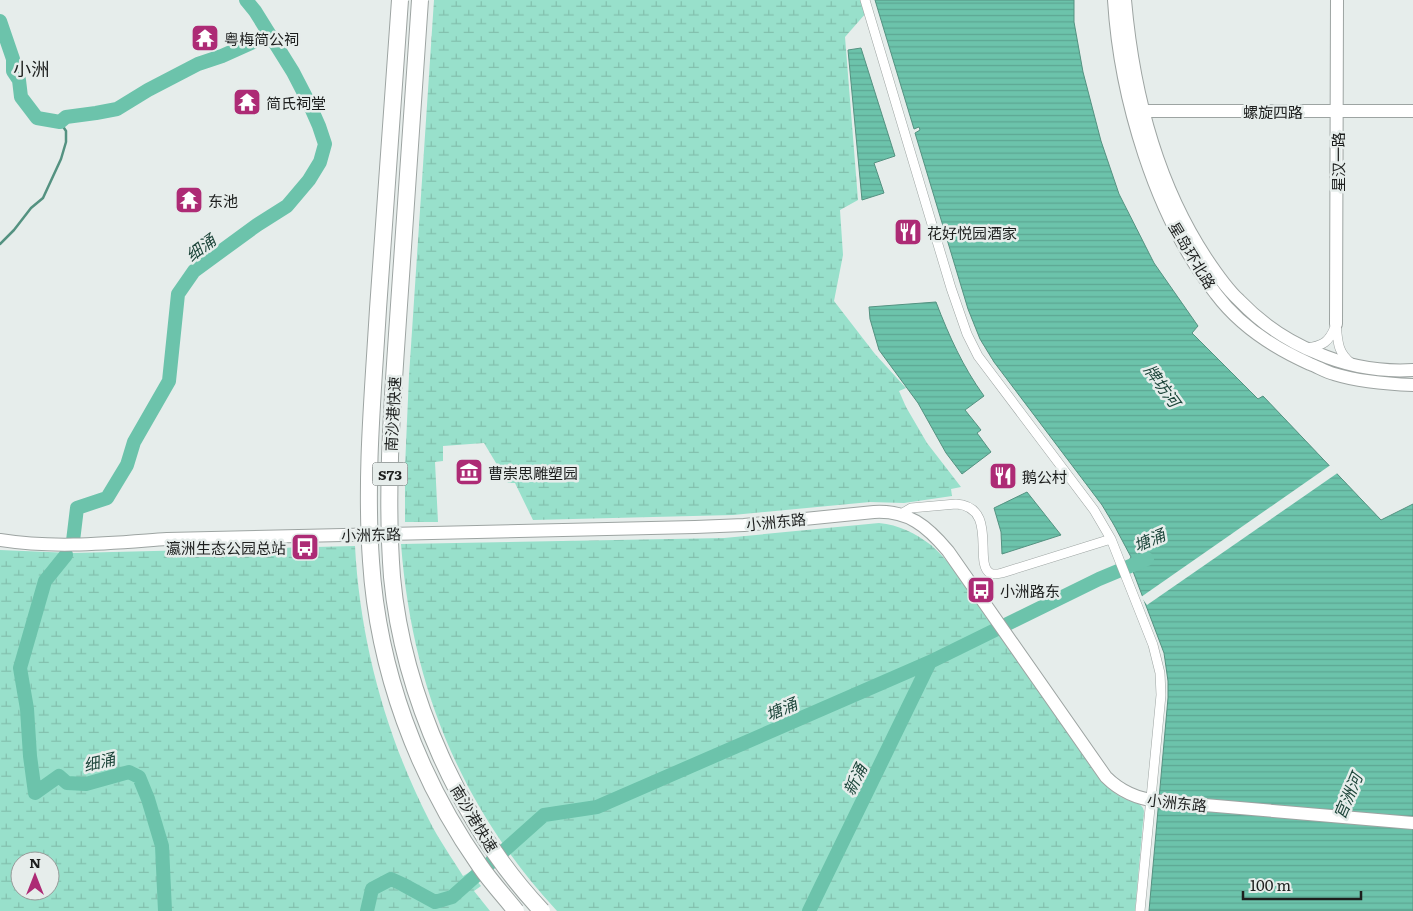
<svg xmlns="http://www.w3.org/2000/svg" width="1413" height="911" font-family="Literata,'Noto Sans SC',serif">
	<style>
		.wetland { fill: url(#wetland-marsh); fill-rule: evenodd }
		.water { fill: url(#water-rules); stroke: #549281 }
		.pier { fill: #e6edeb }
		.lines { fill: none; stroke-linecap: round; stroke-linejoin: round }
		.stream { stroke: #549281; stroke-width: 2.5 }
		.river { stroke: #6cc3ab; stroke-width: 14 }
		.street-casing { stroke: #9da4a2; stroke-width: 10 }
		.secondary-casing { stroke: #9da4a2; stroke-width: 14 }
		.street { stroke: #fff; stroke-width: 9 }
		.secondary { stroke: #fff; stroke-width: 12 }
		.secondary-bridge-casing { stroke: #9da4a2; stroke-width: 14; stroke-linecap: butt }
		.highway-bridge-casing { stroke: #9da4a2; stroke-width: 18; stroke-linecap: butt }
		.secondary-bridge { stroke: #fff; stroke-width: 12 }
		.highway-bridge { stroke: #fff; stroke-width: 16 }
		.labels { text-anchor: middle; dominant-baseline: central; stroke-width: 5; stroke-linejoin: round; paint-order: stroke }
		.shield { fill: #e6edeb; stroke: #595d5c; stroke-width: 1 }
		.shield-label { font-size: 14px; font-weight: bold; fill: #1d1f1e }
		.poi-label { font-size: 15px; fill: #1d1f1e; stroke: #e6edeb; text-anchor: start }
		.street-label { font-size: 15px; fill: #1d1f1e; stroke: #e6edeb }
		.water-label { font-size: 16px; font-style: italic; fill: #1e463b; stroke: #e6edeb }
		.quarter-label { font-size: 18px; fill: #1d1f1e; stroke: #e6edeb }
	</style>
	<defs>
		<pattern id="wetland-marsh" width="20" height="14" patternUnits="userSpaceOnUse" patternTransform="scale(1.25)"><rect width="20" height="14" fill="#98e0cb"/><path d="M1 5h8M5 5V1M11 12h8M15 12V8" fill="none" stroke="#83c0ae"/></pattern>
		<pattern id="water-rules" width="6" height="5" patternUnits="userSpaceOnUse" patternTransform="scale(1.25)"><rect width="6" height="5" fill="#6cc3ab"/><path d="M0 2.5h6" fill="none" stroke="#5da793"/></pattern>
	</defs>
	<rect width="100%" height="100%" fill="#e6edeb"/>
	<path class="wetland" d="M 434,0 L 862,0 L 866,13 L 845,37 L 858,200 L 840,210 L 843,255 L 834,301 L 875,354 L 906,388 L 899,391 L 906,407 L 927,443 L 961,487 L 951,489 L 952,496 L 904,503 L 870,502 L 733,515 L 533,520 L 515,483 L 508,483 L 484,443 L 443,446 L 443,461 L 435,462 L 438,522 L 405,522 L 405,467 L 409,376 Z
		M 879,523 C 899,525 915,533 931,545 C 953,564 968,591 985,614 C 1021,665 1057,718 1093,770 C 1102,782 1112,793 1125,799 C 1133,803 1142,802 1144,811 L 1135,911 L 557,911 C 460,806 412,686 401,544 L 724,538 Z
		M 355,546 C 360,641 386,736 429,820 C 439,840 452,858 463,876 L 470,872 L 481,886 L 474,891 L 490,911 L 0,911 L 0,550 L 72,553 ZM 20,861 L 50,861 L 50,891 L 20,891 Z"/>
	<path class="water" d="M 875,0 L 1074,0 L 1074,22 L 1083,72 L 1101,141 L 1119,194 L 1154,263 L 1198,326 L 1192,333 L 1258,399 L 1263,396 L 1381,520 L 1413,504 L 1413,911 L 1149,911 L 1168,698 L 1168,681 L 1164,653 L 1131,566 L 1114,568 L 1128,562 L 1131,557 L 1114,525 L 1102,505 L 994,362 L 980,339 L 968,309 L 915,133 L 920,130 L 919,127 L 914,129 Z
		M 861,48 L 895,156 L 874,163 L 884,193 L 862,200 L 848,50 Z
		M 936,302 C 949,336 963,367 984,396 L 965,410 L 981,430 L 977,433 L 991,452 L 962,474 L 946,453 L 918,403 L 879,350 L 870,319 L 869,307 Z
		M 1027,492 L 1061,535 L 1002,554 L 1001,532 L 994,508 Z"/>
	<path class="pier" d="M 1332,464 L 1339,472 L 1147,605 L 1141,597 Z"/>
	<g class="lines">
		<path class="stream" d="M 0,244 L 14,230 L 31,208 L 43,198 L 61,159 L 66,142 L 66,131 L 60,122"/>
		<path class="river" d="M 0,21 L 13,59 L 13,71 L 19,80 L 21,97 L 37,118 L 60,122 L 66,117 L 96,113 L 117,109 L 148,90 L 198,64 L 222,56 L 269,35
			M 73,541 L 77,508 L 107,498 L 127,465 L 134,442 L 169,381 L 178,294 L 194,271 L 257,225 L 287,206 L 309,180 L 320,162 L 325,144 L 319,126 L 308,101 L 293,72 L 255,11 L 246,0
			M 66,555 L 45,581 L 20,668 L 27,709 L 30,756 L 35,793 L 59,776 L 67,783 L 86,784 L 129,772 L 139,777 L 148,799 L 162,846 L 165,911
			M 367,911 L 372,889 L 391,879 L 402,884 L 435,902 L 452,897 L 544,815 L 597,807 L 930,662 L 1099,579 L 1147,559
			M 809,911 L 930,662"/>
		<defs>
			<path id="street" d="M 865,0 L 951,288 L 967,334 L 978,356 L 1094,510 L 1111,539 L 1153,645 L 1160,673 L 1161,695 L 1140,911
				M 1336,324 C 1338,341 1337,352 1351,363
				M 1306,348 C 1323,346 1329,342 1335,327
				M 901,514 L 911,508 L 956,504 C 999,507 973,563 990,573 C 994,575 998,574 1002,573 L 1111,539"/>
			<path id="secondary" d="M 1114,0 C 1120,97 1155,217 1216,294 C 1240,326 1274,348 1310,364 C 1318,367 1326,372 1334,374 C 1360,382 1387,384 1413,385
				M 1125,0 C 1133,90 1156,182 1206,258 C 1216,273 1226,288 1239,300 C 1261,323 1287,341 1317,353 C 1347,366 1380,372 1413,370
				M 1136,113 L 1144,111 L 1413,111
				M 1336,324 L 1337,0
				M 0,540 C 56,549 111,543 167,539 L 695,527 L 744,525 L 874,512 C 908,510 927,526 948,551 L 1106,777 C 1121,792 1137,799 1158,801"/>
		</defs>
		<use href="#street" class="street-casing"/>
		<use href="#secondary" class="secondary-casing"/>
		<use href="#street" class="street"/>
		<use href="#secondary" class="secondary"/>
		<defs>
			<path id="secondary-bridge" d="M 1158,801 L 1413,823"/>
			<path id="highway-bridge" d="M 400,0 C 393,103 386,206 378,309 C 373,393 365,477 371,561 C 378,670 417,776 480,866 C 491,882 504,896 516,911
				M 420,0 C 413,102 406,203 399,305 C 393,395 385,486 392,577 C 403,695 461,825 542,911"/>
		</defs>
		<use href="#secondary-bridge" class="secondary-bridge-casing"/>
		<use href="#highway-bridge" class="highway-bridge-casing"/>
		<use href="#secondary-bridge" class="secondary-bridge"/>
		<use href="#highway-bridge" class="highway-bridge"/>
	</g>
	<defs>
		<symbol id="temple-square" viewBox="-11 -11 22 22"><rect x="-9" y="-9" width="18" height="18" rx="4" fill="#ad2b75" stroke="#e6edeb"/><path d="M0-6L5-2H3V0L6.5 2.5H4V6H1.5V3h-3V6H-4V2.5H-6.5L-3 0V-2H-5Z" fill="#fff"/></symbol>
		<symbol id="restaurant-square" viewBox="-11 -11 22 22"><rect x="-9" y="-9" width="18" height="18" rx="4" fill="#ad2b75" stroke="#e6edeb"/><path d="M-5-6h1v4h1v-4h1v4h1v-4h1v5L-1.5 .5V6h-2V.5L-5-1ZM5-6V6H3V1.5H1.5Q1.5-4 5-6Z" fill="#fff"/></symbol>
		<symbol id="museum-square" viewBox="-11 -11 22 22"><rect x="-9" y="-9" width="18" height="18" rx="4" fill="#ad2b75" stroke="#e6edeb"/><path d="M0-6L6-3V-2H-6V-3ZM-5-1h2V3h-2ZM-1-1h2V3h-2ZM3-1h2V3H3ZM-6 4H6V6H-6Z" fill="#fff"/></symbol>
		<symbol id="bus-square" viewBox="-11 -11 22 22"><rect x="-9" y="-9" width="18" height="18" rx="4" fill="#ad2b75" stroke="#e6edeb"/><path d="M-5-6H5V4H4V6H2V4H-2V6H-4V4H-5ZM-3.5-4V0h7V-4ZM-3.5 1.2v1.5H-2V1.2ZM2 1.2v1.5H3.5V1.2Z" fill="#fff"/></symbol>
	</defs>
	<g fill-rule="evenodd">
		<use href="#temple-square" x="189" y="22" width="32" height="32"/>
		<use href="#temple-square" x="231" y="86" width="32" height="32"/>
		<use href="#temple-square" x="173" y="184" width="32" height="32"/>
		<use href="#restaurant-square" x="892" y="216" width="32" height="32"/>
		<use href="#museum-square" x="453" y="456" width="32" height="32"/>
		<use href="#restaurant-square" x="987" y="460" width="32" height="32"/>
		<use href="#bus-square" x="289" y="531" width="32" height="32"/>
		<use href="#bus-square" x="965" y="574" width="32" height="32"/>
	</g>
	<g class="labels">
		<rect class="shield" x="372.5" y="462.5" width="35" height="23" rx="4"/>
		<g class="shield-label">
			<text x="390" y="474">S73</text>
		</g>
		<g class="poi-label">
			<text x="224" y="38">粤梅简公祠</text>
			<text x="266" y="102">简氏祠堂</text>
			<text x="208" y="200">东池</text>
			<text x="927" y="232">花好悦园酒家</text>
			<text x="488" y="472">曹崇思雕塑园</text>
			<text x="1022" y="476">鹅公村</text>
			<text x="286" y="547" text-anchor="end">瀛洲生态公园总站</text>
			<text x="1000" y="590">小洲路东</text>
		</g>
		<g class="street-label">
			<text x="1273" y="111">螺旋四路</text>
			<text transform="translate(1337 162) rotate(-90)">星汉一路</text>
			<text transform="translate(1193 255) rotate(59)">星岛环北路</text>
			<text transform="translate(392 414) rotate(-87)">南沙港快速</text>
			<text transform="translate(776 521) rotate(-6)">小洲东路</text>
			<text transform="translate(371 534) rotate(-2)">小洲东路</text>
			<text transform="translate(1177 802) rotate(6)">小洲东路</text>
			<text transform="translate(475 818) rotate(59)">南沙港快速</text>
		</g>
		<g class="water-label">
			<text transform="translate(200 247) rotate(-37)">细涌</text>
			<text transform="translate(1163 385) rotate(54)">牌坊河</text>
			<text transform="translate(1149 539) rotate(-23)">塘涌</text>
			<text transform="translate(781 708) rotate(-23)">塘涌</text>
			<text transform="translate(99 761) rotate(-13)">细涌</text>
			<text transform="translate(854 779) rotate(-64)">新涌</text>
			<text transform="translate(1347 796) rotate(-67)">官洲河</text>
		</g>
		<g class="quarter-label">
			<text x="31" y="68">小洲</text>
		</g>
	</g>
	<g transform="translate(35 876)"><circle r="24" fill="#e6edeb" stroke="#969b99"/>
	<path d="M0-4L9 19L0 12L-9 19Z" fill="#ad2b75"/>
	<text y="-8" font-size="14" font-weight="bold" text-anchor="middle" fill="#1d1f1e">N</text>
	</g>
	<path d="M1243 891v8h118v-8" fill="none" stroke="#1d1f1e" stroke-width="2.5"/>
	<text x="1250" y="891" font-size="15" fill="#1d1f1e" stroke="#e6edeb" stroke-width="4" paint-order="stroke">100 m</text>
</svg>
